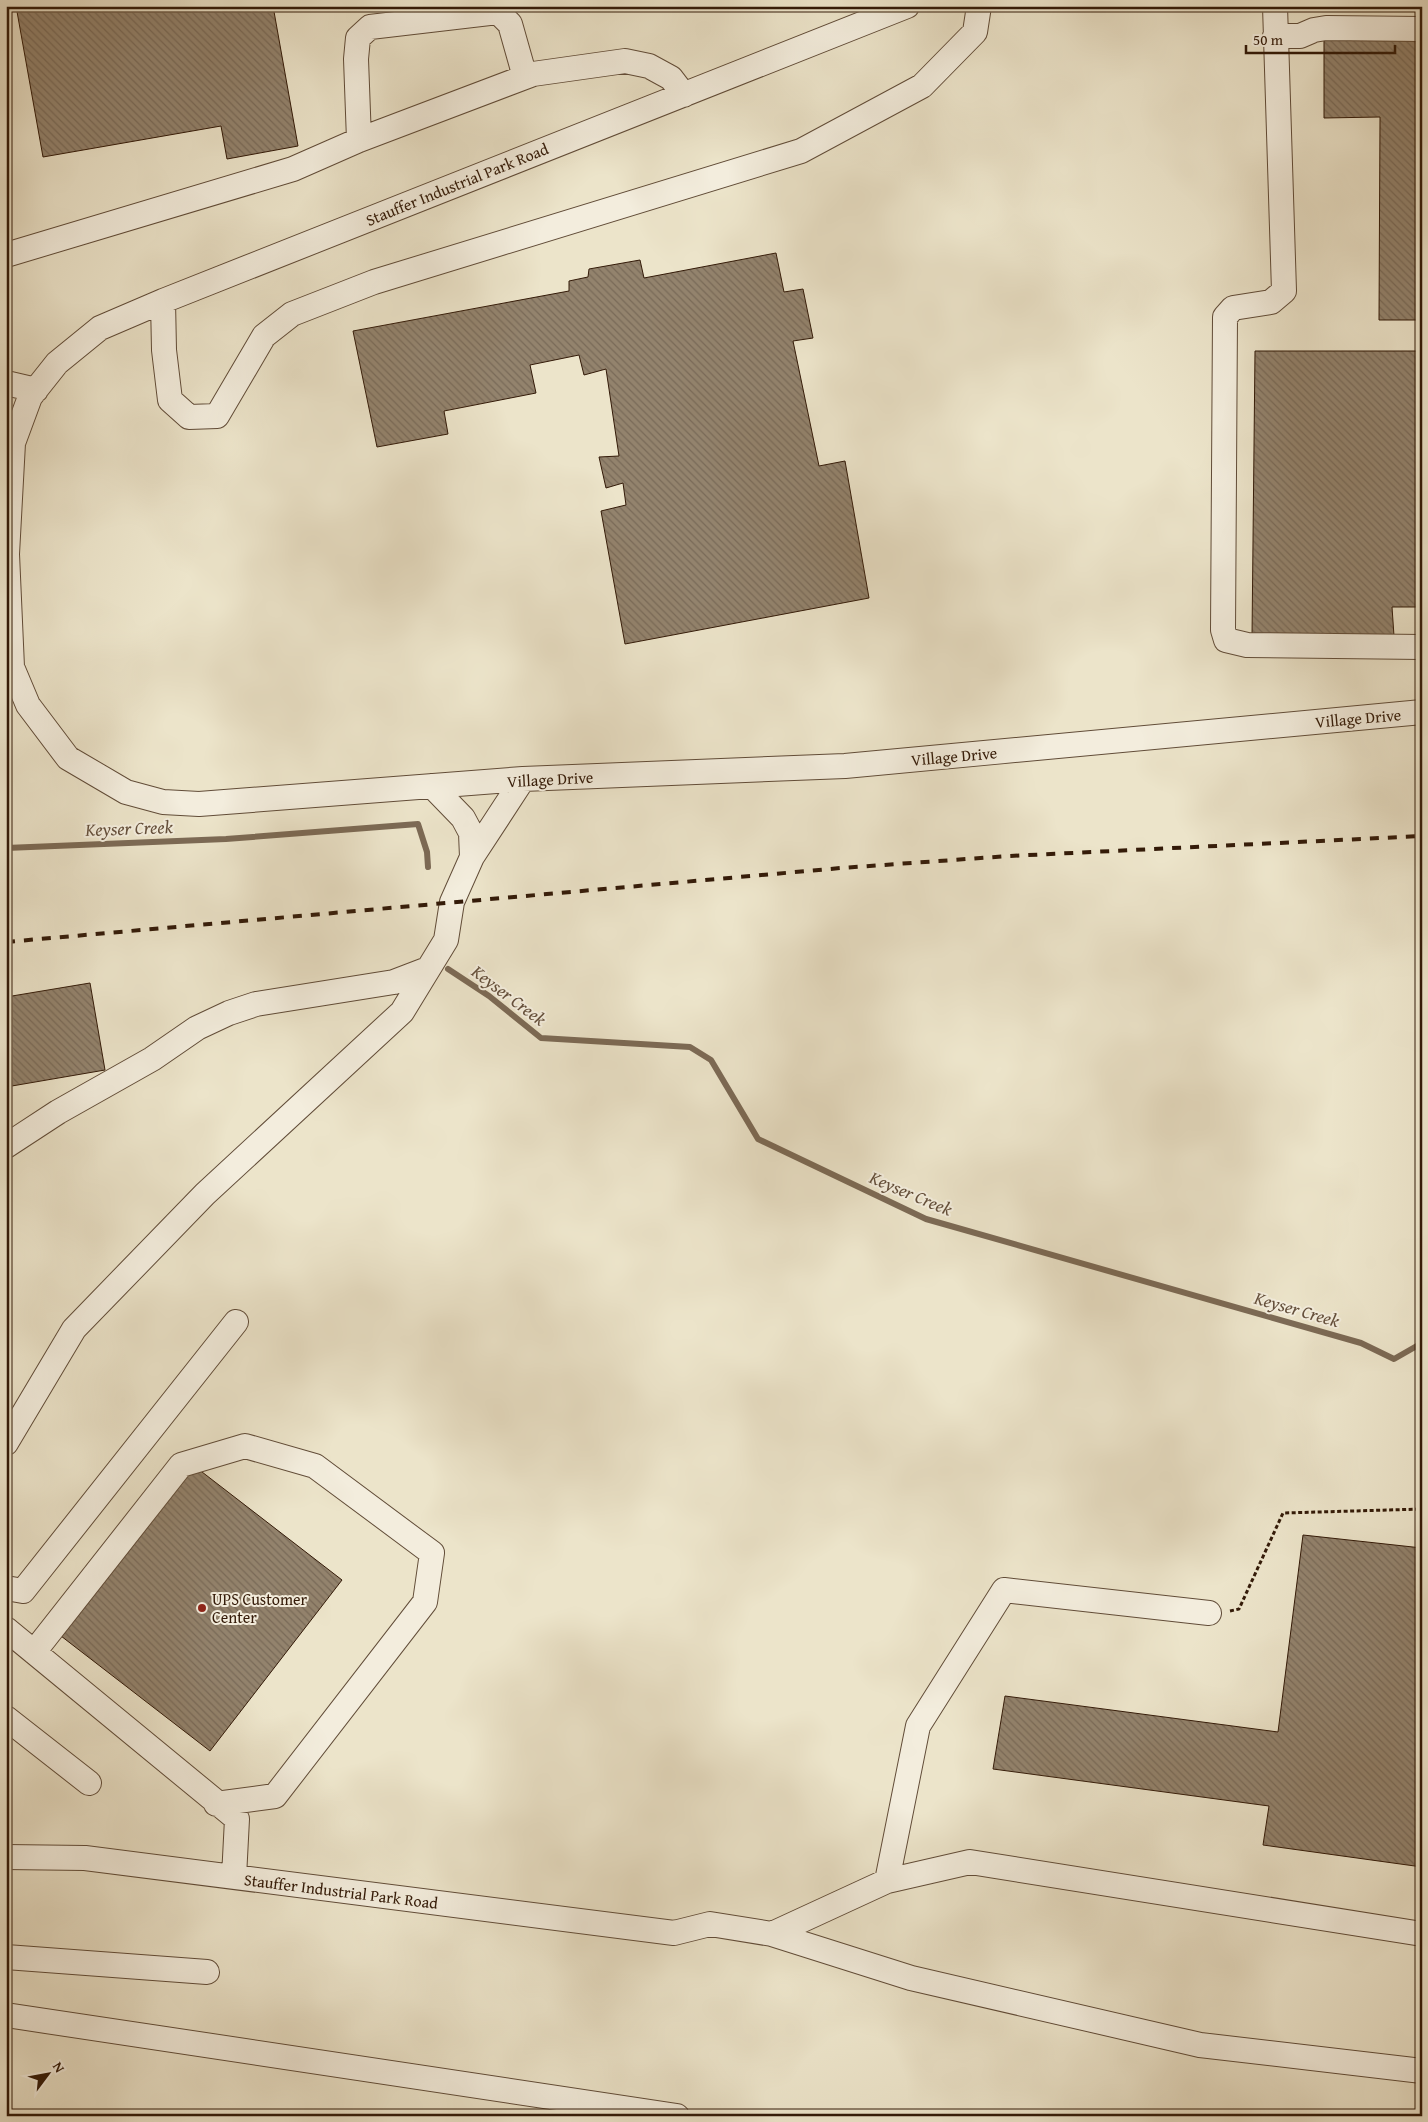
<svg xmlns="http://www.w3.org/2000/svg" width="1428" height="2122" font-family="'Gentium Book Plus',serif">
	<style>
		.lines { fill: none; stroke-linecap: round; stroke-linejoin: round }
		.stream { stroke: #7c6a55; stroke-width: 6 }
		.building { fill: url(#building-back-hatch); stroke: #331a08 }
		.minor-casing { stroke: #614c38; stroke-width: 26 }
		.path { stroke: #331a08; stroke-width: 3; stroke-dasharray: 4 2.5; stroke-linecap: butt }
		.minor { stroke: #f3eddd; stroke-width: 24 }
		.rail { stroke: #331a08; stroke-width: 4; stroke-dasharray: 9 9; stroke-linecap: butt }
		.poi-dot { fill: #8f2418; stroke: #f3eddd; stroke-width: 2 }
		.labels { text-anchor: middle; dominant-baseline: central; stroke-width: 4; stroke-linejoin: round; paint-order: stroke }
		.street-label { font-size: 16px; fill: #331a08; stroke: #f3eddd }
		.poi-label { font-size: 16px; fill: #331a08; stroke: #f3eddd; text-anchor: start }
		.water-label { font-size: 18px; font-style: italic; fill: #644f3b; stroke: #f3eddd }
	</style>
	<defs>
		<pattern id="building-back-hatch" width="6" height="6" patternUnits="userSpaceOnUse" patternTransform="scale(1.25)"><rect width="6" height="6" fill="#93836d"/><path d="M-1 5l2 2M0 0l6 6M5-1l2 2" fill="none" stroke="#796a58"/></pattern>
	</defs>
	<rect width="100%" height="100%" fill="#ece4ca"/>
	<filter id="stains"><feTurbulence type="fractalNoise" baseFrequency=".004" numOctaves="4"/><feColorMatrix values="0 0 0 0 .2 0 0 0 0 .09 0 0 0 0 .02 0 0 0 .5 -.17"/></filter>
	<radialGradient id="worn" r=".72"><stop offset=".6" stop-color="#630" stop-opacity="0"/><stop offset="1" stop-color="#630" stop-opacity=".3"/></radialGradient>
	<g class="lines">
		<path class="stream" d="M 6,848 L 226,839 L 418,824 L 427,852 L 428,867
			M 448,969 L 489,996 L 541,1038 L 690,1047 L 711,1060 L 758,1139 L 926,1219 L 1361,1343 L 1394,1359 L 1422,1343"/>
	</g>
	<path class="building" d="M 16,6 L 273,6 L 298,146 L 227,159 L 221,126 L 43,157 Z
		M 1324,40 L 1422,40 L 1422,320 L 1379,320 L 1380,117 L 1324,118 Z
		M 776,253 L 784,292 L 803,289 L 813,338 L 793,341 L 819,466 L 845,461 L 869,598 L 625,644 L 601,511 L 626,505 L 623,483 L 606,488 L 599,457 L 619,456 L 606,369 L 584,375 L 579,355 L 530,365 L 536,393 L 444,411 L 448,434 L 377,447 L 353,331 L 569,291 L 569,281 L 588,277 L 589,269 L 640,260 L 644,278 Z
		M 1255,351 L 1422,351 L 1422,607 L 1392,607 L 1394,636 L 1252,637 Z
		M 90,983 L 105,1070 L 6,1087 L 6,997 Z
		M 193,1465 L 342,1580 L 210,1751 L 61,1636 Z
		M 1303,1535 L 1422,1548 L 1422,1867 L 1263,1845 L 1269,1806 L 993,1769 L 1005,1696 L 1278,1732 Z"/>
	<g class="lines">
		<defs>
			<path id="minor" d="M 907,6 L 163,301 L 100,328 L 57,363 L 30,397 L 13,443 L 7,554 L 12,667 L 28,705 L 68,758 L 126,792 L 163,802 L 199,804 L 523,779 L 845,766 L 1422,712
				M 1275,6 L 1284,291 L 1271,302 L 1233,308 L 1225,317 L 1223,630 L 1226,640 L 1247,645 L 1422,647
				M 1275,36 L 1300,36 L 1314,30 L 1326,28 L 1422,29
				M 359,140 L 356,59 L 358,38 L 370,27 L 498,12 L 510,24 L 525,77
				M 6,255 L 293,169 L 359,140 L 533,74 L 625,61 L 649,66 L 671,78 L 684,95
				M 163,301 L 164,350 L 170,400 L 189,417 L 217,416 L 264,336 L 292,314 L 374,282 L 801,151 L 922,86 L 975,32 L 979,6
				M 6,383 L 36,390
				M 432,786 L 463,818 L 471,833 L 472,857
				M 6,1146 L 58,1112 L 152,1059 L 197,1028 L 229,1013 L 256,1004 L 394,982 L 428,969
				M 6,1443 L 74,1329 L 205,1194 L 402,1012 L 446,940 L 452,902 L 472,857 L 523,779
				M 6,1588 L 23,1591 L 236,1322
				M 6,1629 L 237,1819 L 234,1877
				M 34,1652 L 181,1465 L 245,1446 L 315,1466 L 432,1553 L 425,1602 L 275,1796 L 216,1804
				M 6,1718 L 89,1783
				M 6,1857 L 85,1858 L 674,1933 L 710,1924 L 772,1934 L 887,1881 L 970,1862 L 1422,1934
				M 887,1881 L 918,1726 L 1004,1590 L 1209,1613
				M 772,1934 L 911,1978 L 1200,2045 L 1422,2071
				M 6,1957 L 207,1972
				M 6,2015 L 677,2116"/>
		</defs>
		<use href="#minor" class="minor-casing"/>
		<path class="path" d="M 1230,1611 L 1239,1609 L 1283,1513 L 1422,1509"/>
		<use href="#minor" class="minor"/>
		<path class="rail" d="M 6,942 L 841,868 L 1009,856 L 1422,836"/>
	</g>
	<circle class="poi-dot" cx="202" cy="1608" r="5"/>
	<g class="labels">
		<g class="street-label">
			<text transform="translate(457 184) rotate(-22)">Stauffer Industrial Park Road</text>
			<text transform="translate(1358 718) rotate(-5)">Village Drive</text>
			<text transform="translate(954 756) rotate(-5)">Village Drive</text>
			<text transform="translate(550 779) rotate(-3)">Village Drive</text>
			<text transform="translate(341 1891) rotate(7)">Stauffer Industrial Park Road</text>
		</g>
		<g class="poi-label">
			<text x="212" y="1599">UPS Customer<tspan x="212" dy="18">Center</tspan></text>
		</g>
		<g class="water-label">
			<text transform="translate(129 828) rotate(-2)">Keyser Creek</text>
			<text transform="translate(509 995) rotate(37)">Keyser Creek</text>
			<text transform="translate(911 1193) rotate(23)">Keyser Creek</text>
			<text transform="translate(1297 1309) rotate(16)">Keyser Creek</text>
		</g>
	</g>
	<rect width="1428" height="2122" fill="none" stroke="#ece4ca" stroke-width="25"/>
	<rect x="8" y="8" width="1413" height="2107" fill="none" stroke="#331a08" stroke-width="2.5"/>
	<rect x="12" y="12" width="1403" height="2097" fill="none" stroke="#331a08"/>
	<g transform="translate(48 2074) rotate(58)" stroke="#f3eddd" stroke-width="4" paint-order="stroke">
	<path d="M0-4L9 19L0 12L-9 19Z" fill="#331a08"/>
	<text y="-8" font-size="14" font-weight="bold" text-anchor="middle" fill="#331a08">N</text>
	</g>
	<path d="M1246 45v8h149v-8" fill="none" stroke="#331a08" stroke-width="2.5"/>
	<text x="1253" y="45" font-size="15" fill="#331a08" stroke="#f3eddd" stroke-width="4" paint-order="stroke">50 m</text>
	<rect width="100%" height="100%" filter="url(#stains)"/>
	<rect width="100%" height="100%" fill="url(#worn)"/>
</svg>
